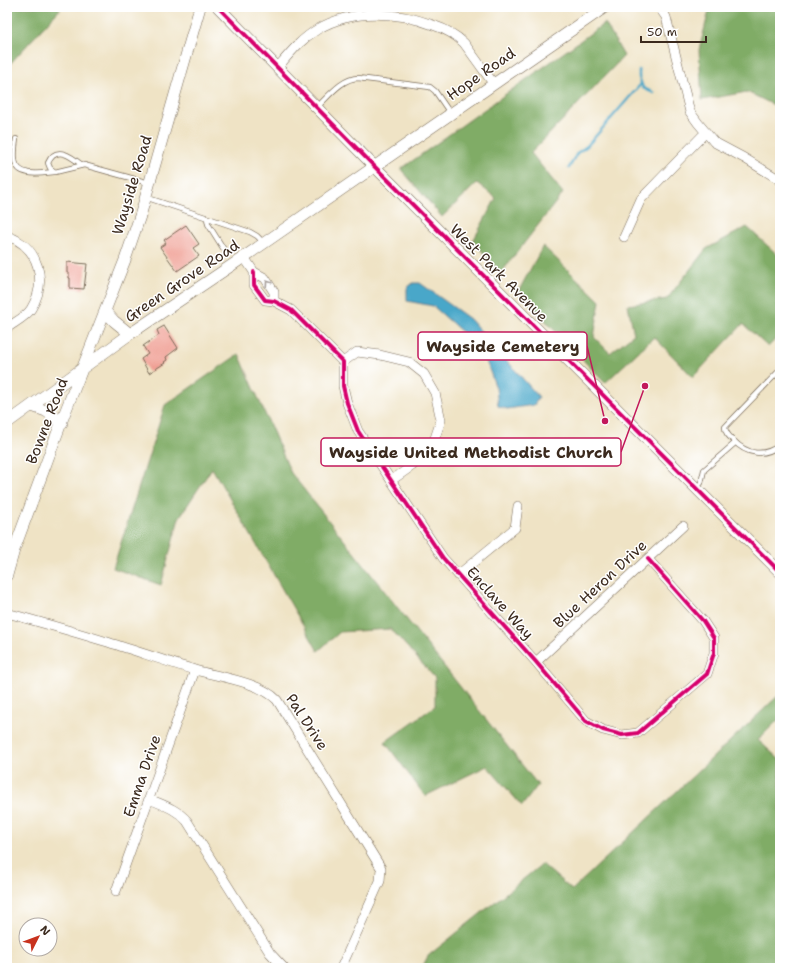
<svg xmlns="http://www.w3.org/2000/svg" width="787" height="975" font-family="'Shantell Sans',sans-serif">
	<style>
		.forest { fill: #80ac66; stroke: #5e6b42 }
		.water { fill: #4aa7c9; stroke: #426874 }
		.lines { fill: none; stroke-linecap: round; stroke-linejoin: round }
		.stream { stroke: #4aa7c9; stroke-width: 2.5 }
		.building { fill: #f0a095 }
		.service-casing { stroke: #7a6b58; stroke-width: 6 }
		.minor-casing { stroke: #7a6b58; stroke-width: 10 }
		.tertiary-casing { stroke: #7a6b58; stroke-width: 12 }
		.service { stroke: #fff; stroke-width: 4.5 }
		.minor { stroke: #fff; stroke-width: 9 }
		.tertiary { stroke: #fff; stroke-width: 11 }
		.cycleway-casing { stroke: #fff; stroke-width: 6 }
		.cycleway { stroke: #d6006c; stroke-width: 4 }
		.oneway { stroke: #a79f9a }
		.labels { text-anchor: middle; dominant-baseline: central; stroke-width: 3; stroke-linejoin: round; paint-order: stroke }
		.street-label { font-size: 15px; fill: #3b2a1e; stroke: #fff }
		.leader { fill: none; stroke: #c2185b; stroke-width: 1.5 }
		.callout-dot { fill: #c2185b; stroke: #fff; stroke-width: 1.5 }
		.callout { fill: #fff; stroke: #c2185b; stroke-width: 1.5 }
		.callout-label { font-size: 16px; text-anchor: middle; font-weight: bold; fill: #3b2a1e }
	</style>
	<rect width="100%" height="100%" fill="#fff"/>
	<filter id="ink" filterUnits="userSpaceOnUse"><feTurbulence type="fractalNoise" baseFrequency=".025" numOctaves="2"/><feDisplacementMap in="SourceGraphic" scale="8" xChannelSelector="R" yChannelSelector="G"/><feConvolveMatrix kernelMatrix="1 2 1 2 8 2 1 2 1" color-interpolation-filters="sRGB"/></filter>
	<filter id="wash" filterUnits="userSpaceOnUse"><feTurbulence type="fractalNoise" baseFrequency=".012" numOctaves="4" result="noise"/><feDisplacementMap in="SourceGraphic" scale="16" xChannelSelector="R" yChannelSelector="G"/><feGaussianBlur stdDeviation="0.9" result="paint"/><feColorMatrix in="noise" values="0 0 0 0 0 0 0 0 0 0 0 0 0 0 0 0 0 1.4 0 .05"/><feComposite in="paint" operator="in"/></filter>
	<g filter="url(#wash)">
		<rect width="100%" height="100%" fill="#efe3c5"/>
		<path class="forest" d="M 7,7 L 62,7 L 7,67 Z
			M 710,7 L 780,7 L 780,108 L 747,92 L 702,100 L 699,50 Z
			M 605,23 L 624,56 L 531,153 L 563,193 L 501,273 L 473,241 L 496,198 L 477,183 L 442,217 L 401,169 Z
			M 747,227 L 780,257 L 780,335 L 768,347 L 743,324 L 693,377 L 654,337 L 605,383 L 518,292 L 543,246 L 600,301 L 594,337 L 610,353 L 634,334 L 628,305 L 667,299 L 706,249 Z
			M 239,354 L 291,473 L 538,785 L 522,806 L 487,766 L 425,796 L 385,742 L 435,706 L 435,678 L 391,629 L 340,632 L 318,651 L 212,468 L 179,518 L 161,585 L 113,568 L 165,405 Z
			M 780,694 L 780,718 L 758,740 L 780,760 L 780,968 L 422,968 L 428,956 L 542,864 L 572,890 Z"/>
		<path class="water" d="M 413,283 L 420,283 L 470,319 L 539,397 L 534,405 L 507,409 L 498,406 L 496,388 L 485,358 L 461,331 L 433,306 L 407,301 L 407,288 Z"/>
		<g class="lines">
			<path class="stream" d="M 639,70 L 639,77 L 643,88 L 654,93
				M 569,168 L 577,153 L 587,146 L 641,84"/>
		</g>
		<g id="blocks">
			<path class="building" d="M 186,225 L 199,244 L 193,248 L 199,256 L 177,271 L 160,247 L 166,243 L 164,240 Z
				M 67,262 L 87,264 L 84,289 L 70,288 L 70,278 L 69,278 L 69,273 L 67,273 Z
				M 164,326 L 178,348 L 166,357 L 167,360 L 164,362 L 165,363 L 149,373 L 141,359 L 148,354 L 143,346 L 159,335 L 157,330 Z"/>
		</g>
	</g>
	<g filter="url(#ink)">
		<use href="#blocks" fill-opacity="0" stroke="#7a6b58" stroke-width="1"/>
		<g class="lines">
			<defs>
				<path id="service" d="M 316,108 C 328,97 342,78 358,78 L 430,87 L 435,91 L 450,113
					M 16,139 C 15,146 14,154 15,161 C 18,178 42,173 54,172
					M 84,165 L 55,172 L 50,168 L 48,163 C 56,144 72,157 82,165 L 84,165 L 149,183
					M 145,197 L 250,232 L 257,236 L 264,243
					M 207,218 L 208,224 L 223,248
					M 780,370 L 725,427 C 725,433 729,436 733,440 C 747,455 764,457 780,445
					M 696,488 L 701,483 L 704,470 L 735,443"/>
				<path id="minor" d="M 659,7 L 666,17 L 690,112 L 698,123 L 714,142 L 744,158 L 780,180
					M 278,67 C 290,53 301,39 318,29 C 352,9 396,11 433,25 C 445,29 455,34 464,43 L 493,83
					M 7,236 C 39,246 48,281 31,309 C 26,317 15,322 7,328
					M 624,237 L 641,199 L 706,132
					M 244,257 L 254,272 L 265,278 L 274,292 L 274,301
					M 254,272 L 254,285 L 265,300 L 274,301 L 291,310 L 343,362 L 343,386 L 347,403 L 358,431 L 443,558 L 536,662 L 586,721 L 603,730 L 622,735 L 638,733 L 707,674 L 714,653 L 714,638 L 703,621 L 648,559
					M 343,362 L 357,352 L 380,355 L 409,362 L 424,374 L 435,393 L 441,420 L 433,444 L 412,466 L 392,480
					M 458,575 L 515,528 L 518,506
					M 7,613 C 39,622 72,631 104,641 C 134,650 164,661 195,670 C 219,677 260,682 277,700 L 381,868 L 380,881 L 341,968
					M 536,662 L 683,526
					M 149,799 C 163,805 177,809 187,821 L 270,953 L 284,968
					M 116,891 L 195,670"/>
				<path id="tertiary" d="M 218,7 L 375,167 L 780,572
					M 105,311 L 114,321 L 130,334
					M 32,406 L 46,411 L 62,423
					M 7,423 L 130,334 L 244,257 L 605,7
					M 7,575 L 14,550 L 64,415 L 125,260 L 141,213 L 200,7"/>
			</defs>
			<use href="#service" class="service-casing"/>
			<use href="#minor" class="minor-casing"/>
			<use href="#tertiary" class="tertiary-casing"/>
			<use href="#service" class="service"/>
			<use href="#minor" class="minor"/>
			<use href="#tertiary" class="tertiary"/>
			<defs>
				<path id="cycleway" d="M 218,7 L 375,167 L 780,572
					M 254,272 L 254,285 L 265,300 L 274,301 L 291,310 L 343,362 L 343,386 L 347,403 L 358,431 L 443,558 L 536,662 L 586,721 L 603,730 L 622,735 L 638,733 L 707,674 L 714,653 L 714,638 L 703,621 L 648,559"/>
			</defs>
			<use href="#cycleway" class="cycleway-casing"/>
			<use href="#cycleway" class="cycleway"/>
		</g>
		<defs><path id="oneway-chevron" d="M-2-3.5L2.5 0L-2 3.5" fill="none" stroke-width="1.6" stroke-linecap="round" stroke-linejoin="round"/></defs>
		<use class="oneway" href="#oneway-chevron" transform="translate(268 283) rotate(-124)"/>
	</g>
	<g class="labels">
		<g class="street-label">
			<text transform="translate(481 74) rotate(-35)">Hope Road</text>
			<text transform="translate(132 185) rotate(-73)">Wayside Road</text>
			<text transform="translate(499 273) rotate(45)">West Park Avenue</text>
			<text transform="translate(182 281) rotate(-34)">Green Grove Road</text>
			<text transform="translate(47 421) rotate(-69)">Bowne Road</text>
			<text transform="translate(600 584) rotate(-43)">Blue Heron Drive</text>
			<text transform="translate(500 603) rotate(48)">Enclave Way</text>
			<text transform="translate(307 722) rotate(57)">Pal Drive</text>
			<text transform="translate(142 776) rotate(-71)">Emma Drive</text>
		</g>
	</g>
	<path class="leader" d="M605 421L587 346M645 386L621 452"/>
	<g class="callout-dot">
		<circle cx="605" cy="421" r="4"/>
		<circle cx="645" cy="386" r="4"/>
	</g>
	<g class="callout">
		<rect x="418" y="332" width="169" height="28" rx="4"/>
		<rect x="321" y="438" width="300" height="28" rx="4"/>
	</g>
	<g class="callout-label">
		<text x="503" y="352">Wayside Cemetery</text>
		<text x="471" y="458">Wayside United Methodist Church</text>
	</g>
	<rect width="787" height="975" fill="none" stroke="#fff" stroke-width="24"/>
	<g transform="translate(38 937) rotate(48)"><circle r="19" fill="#ffffff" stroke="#b1aaa5"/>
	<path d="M0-3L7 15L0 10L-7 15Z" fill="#c8321e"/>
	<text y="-6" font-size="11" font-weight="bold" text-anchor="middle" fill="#3b2a1e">N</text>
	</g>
	<path d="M641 36v6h65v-6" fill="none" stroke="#3b2a1e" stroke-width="2"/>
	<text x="647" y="36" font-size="12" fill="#3b2a1e" stroke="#ffffff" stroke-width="3" paint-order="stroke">50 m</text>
</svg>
